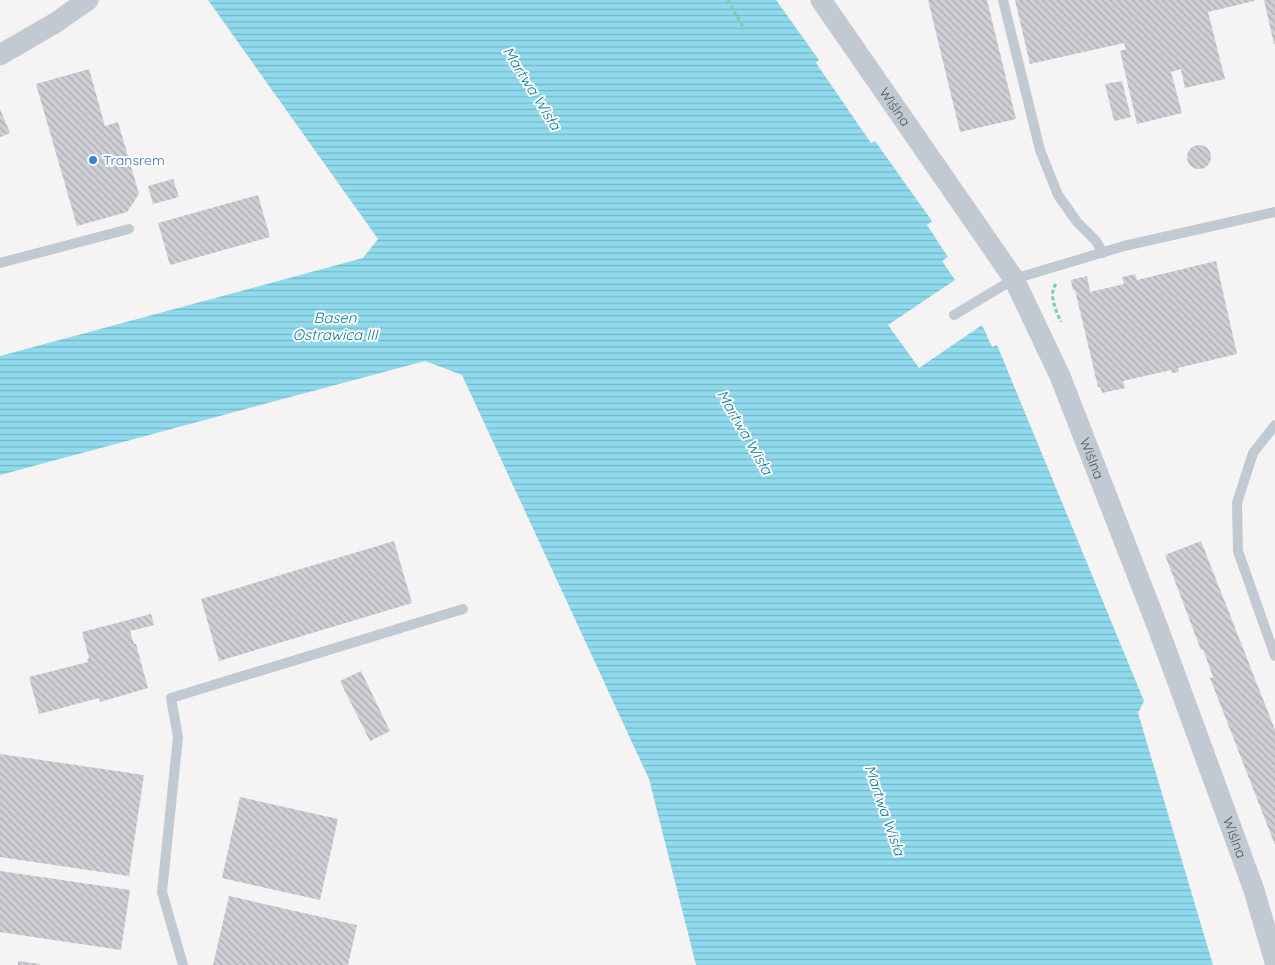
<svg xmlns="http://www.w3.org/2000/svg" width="1275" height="965" font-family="Quicksand,sans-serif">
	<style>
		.water { fill: url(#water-rules) }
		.building { fill: url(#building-back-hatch) }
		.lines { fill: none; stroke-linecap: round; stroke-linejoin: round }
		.path { stroke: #7ad0a6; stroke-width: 3; stroke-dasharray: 4 2.5; stroke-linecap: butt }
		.lane { stroke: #c1cad2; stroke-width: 10 }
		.street { stroke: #c1cad2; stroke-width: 21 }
		.shop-dot { fill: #3f7fe0; stroke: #fff; stroke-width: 2 }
		.labels { text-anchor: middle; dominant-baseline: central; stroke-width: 4; stroke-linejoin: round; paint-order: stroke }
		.street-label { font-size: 14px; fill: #4a5661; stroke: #fff }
		.shop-label { font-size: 14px; fill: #366cbe; stroke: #fff; text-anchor: start }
		.water-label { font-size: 15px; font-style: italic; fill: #0c7c9b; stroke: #fff }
	</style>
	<defs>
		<pattern id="water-rules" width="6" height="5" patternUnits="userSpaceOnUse" patternTransform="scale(1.25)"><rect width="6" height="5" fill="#90daee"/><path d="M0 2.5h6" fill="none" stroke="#78b4c4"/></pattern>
		<pattern id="building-back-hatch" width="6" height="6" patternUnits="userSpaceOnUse" patternTransform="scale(1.25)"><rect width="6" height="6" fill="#cdcfd5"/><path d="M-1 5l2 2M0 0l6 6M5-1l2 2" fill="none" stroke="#a8abb0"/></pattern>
	</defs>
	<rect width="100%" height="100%" fill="#f5f3f3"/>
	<path class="water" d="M 208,0 L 776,0 L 819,60 L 816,63 L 871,143 L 875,141 L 932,221 L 927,225 L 948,257 L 942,261 L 955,280 L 888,325 L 919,368 L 982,325 L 992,347 L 997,345 L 1144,701 L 1138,713 L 1213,965 L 696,965 L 649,779 L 462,375 L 425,361 L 0,475 L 0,356 L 363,258 L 378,239 Z"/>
	<path class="building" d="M 928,0 L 987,0 L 1016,119 L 960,132 Z
		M 1015,0 L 1254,0 L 1254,1 L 1208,12 L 1225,79 L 1185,88 L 1181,69 L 1171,72 L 1182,113 L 1137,124 L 1120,51 L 1126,49 L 1124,43 L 1030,64 Z
		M 1264,0 L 1275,0 L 1275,44 L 1274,44 Z
		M 89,69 L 105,126 L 118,122 L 139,194 L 127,212 L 77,226 L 36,84 Z
		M 1122,81 L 1131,117 L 1114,121 L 1105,84 Z
		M 0,109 L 10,133 L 0,137 Z
		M1187 157a12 12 0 1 1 24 0a12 12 0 1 1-24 0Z
		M 173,179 L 179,197 L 153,204 L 148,186 Z
		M 258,195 L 270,237 L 170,265 L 158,223 Z
		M 1216,261 L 1237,354 L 1178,368 L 1179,372 L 1172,373 L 1171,370 L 1123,381 L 1125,388 L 1102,393 L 1100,387 L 1098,387 L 1075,290 L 1073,290 L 1071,280 L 1087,276 L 1090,292 L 1124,284 L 1122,277 L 1135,274 L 1137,280 Z
		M 394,541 L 412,603 L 219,661 L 201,599 Z
		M 1201,541 L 1275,730 L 1275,845 L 1210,678 L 1213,677 L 1203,649 L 1201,650 L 1165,555 Z
		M 151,614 L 154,625 L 130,631 L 134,644 L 136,644 L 148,688 L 100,702 L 99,698 L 39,714 L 29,677 L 88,662 L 87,659 L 89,658 L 82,632 Z
		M 361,671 L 390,731 L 370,741 L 340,681 Z
		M 0,754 L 144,775 L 129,876 L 0,857 Z
		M 240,797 L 338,819 L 320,900 L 222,878 Z
		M 0,871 L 130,890 L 121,950 L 0,932 Z
		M 229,896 L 357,925 L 348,965 L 213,965 Z
		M 18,961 L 40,964 L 40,965 L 18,965 Z"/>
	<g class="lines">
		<path class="path" d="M 728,0 L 744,29
			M 1056,284 C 1048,294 1056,311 1061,322"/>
		<path class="lane" d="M 1003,0 L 1040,150 L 1058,195 L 1077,222 L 1096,241 L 1103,253
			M 0,263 L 129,229
			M 954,315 L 1014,279 L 1124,246 L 1275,212
			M 1275,425 L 1253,453 L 1237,503 L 1238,551 L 1275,656
			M 183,965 L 162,892 L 178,737 L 171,698 L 463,609"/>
		<g class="street">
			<path id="s1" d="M 821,0 L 1014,279 L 1060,376 L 1158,628 L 1254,890 L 1275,962"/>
			<path d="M 0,55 L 55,23 L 88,0"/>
		</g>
	</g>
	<circle class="shop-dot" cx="93" cy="160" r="5"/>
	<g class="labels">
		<g class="street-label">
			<text stroke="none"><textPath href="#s1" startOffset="130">Wiślna</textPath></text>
			<text stroke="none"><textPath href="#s1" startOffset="535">Wiślna</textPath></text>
			<text stroke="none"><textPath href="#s1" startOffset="940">Wiślna</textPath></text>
		</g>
		<g class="shop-label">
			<text x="103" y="160">Transrem</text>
		</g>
		<g class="water-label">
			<text transform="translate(532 88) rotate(58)">Martwa Wisła</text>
			<text x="335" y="317">Basen<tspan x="335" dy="17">Ostrawica III</tspan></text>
			<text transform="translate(745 432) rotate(60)">Martwa Wisła</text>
			<text transform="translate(885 810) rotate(71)">Martwa Wisła</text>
		</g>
	</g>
</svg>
